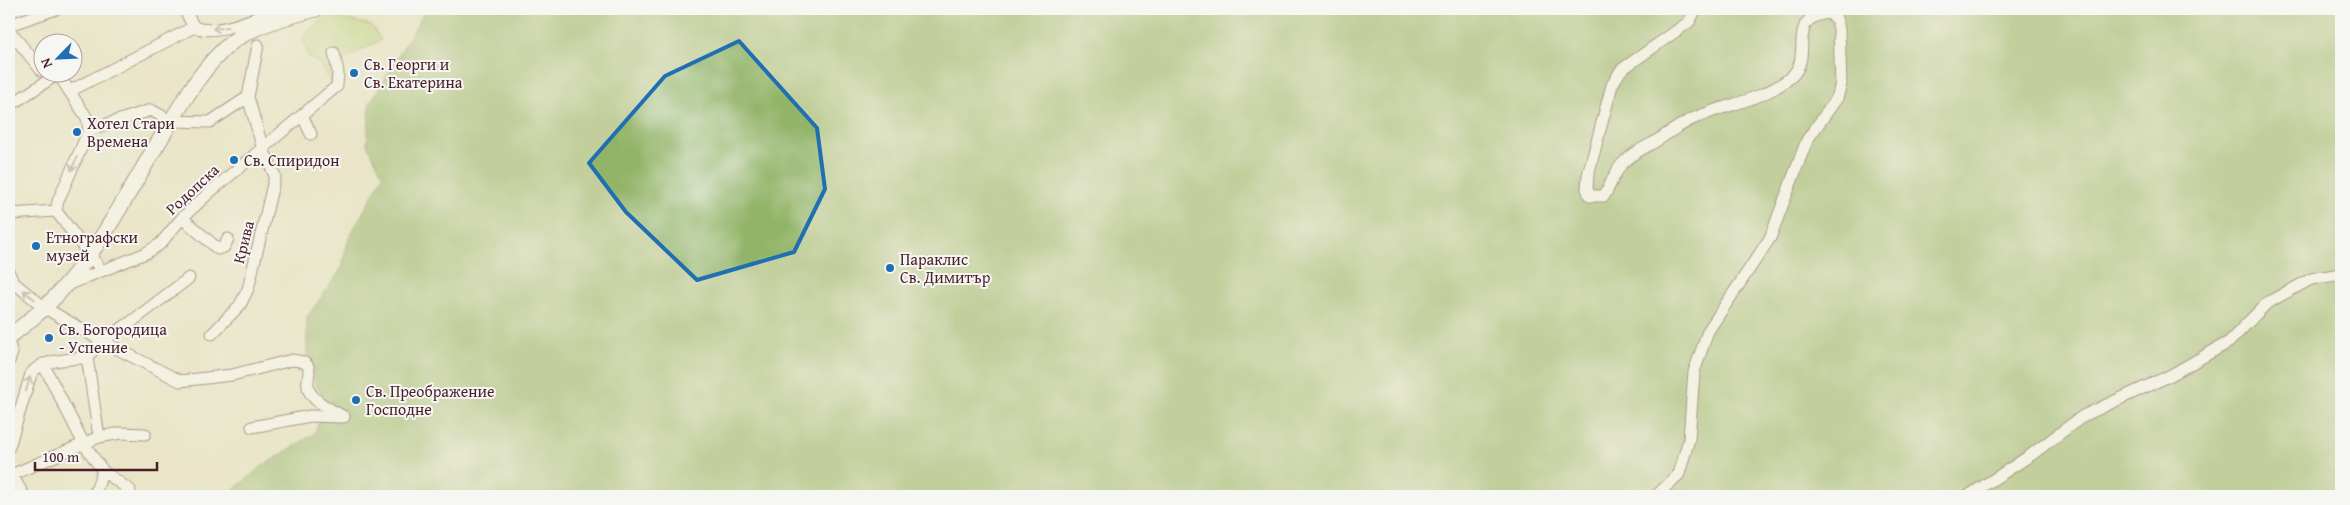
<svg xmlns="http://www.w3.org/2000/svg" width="2350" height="505" font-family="'Gentium Book Plus',serif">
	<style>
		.green { fill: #b8d277; stroke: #817851 }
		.forest { fill: #92b468; stroke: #6e6a4a }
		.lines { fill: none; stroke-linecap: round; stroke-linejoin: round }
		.minor-casing { stroke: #623d43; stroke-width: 13 }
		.major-casing { stroke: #623d43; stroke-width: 17 }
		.minor { stroke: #fff; stroke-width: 11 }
		.major { stroke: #fff; stroke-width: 15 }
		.oneway { stroke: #ae9aa0 }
		.marked { fill: none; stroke: #1f6fb2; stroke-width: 4; stroke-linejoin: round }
		.poi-dot { fill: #1f6fb2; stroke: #f6f6f2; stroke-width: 2 }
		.labels { text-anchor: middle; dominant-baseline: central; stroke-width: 4; stroke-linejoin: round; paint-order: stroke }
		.poi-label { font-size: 16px; fill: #4a1f2b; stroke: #f6f6f2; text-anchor: start }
		.street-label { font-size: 16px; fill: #4a1f2b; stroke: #f6f6f2 }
	</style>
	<rect width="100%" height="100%" fill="#f6f6f2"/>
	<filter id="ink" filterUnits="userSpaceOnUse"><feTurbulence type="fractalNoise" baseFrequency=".02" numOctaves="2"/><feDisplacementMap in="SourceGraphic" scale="10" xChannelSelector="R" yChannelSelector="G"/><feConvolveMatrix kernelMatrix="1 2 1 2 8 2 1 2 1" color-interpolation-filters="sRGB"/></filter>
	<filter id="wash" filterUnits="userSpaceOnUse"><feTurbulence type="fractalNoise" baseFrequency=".0096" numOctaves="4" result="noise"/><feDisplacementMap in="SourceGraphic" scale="20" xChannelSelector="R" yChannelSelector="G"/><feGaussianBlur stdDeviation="1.12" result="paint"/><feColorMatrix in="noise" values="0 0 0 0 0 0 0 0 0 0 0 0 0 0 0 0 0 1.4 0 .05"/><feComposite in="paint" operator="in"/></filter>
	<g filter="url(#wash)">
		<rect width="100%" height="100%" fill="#eae5c8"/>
		<path class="green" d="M 329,16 L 371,25 L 381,40 L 341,61 L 336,79 L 331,81 L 319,63 L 308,57 L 303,36 L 317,23 Z"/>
		<path class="forest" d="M 426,9 L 2341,9 L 2341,496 L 226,496 L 261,467 L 314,434 L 327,402 L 316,386 L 307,352 L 307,317 L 340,271 L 349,238 L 383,176 L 367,144 L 370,103 Z"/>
	</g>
	<g filter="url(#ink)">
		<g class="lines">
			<defs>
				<path id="minor" d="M 184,9 L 194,27 C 217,37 256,17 278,9
					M 9,25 L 56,9
					M 9,30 L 42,71
					M 45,72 L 58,74 L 87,118 L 89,130 L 58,201 L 56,211 L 102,271
					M 70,91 L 194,27
					M 9,106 L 58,74
					M 302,115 L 311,134
					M 89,130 L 151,110 L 171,121 L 210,122 L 248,97
					M 9,214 L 56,211
					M 182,218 L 218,249 L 224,247 L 228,239
					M 9,273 L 13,282 L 45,308 L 102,341 L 180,381 L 232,375 L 292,360 C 323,362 300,380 311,394 C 318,405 333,410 344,417
					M 67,285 L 146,253 L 160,244 L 182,218 L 210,192 L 337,86 L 338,72 L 334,53
					M 212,334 L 240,305 L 248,289 L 275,176 L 263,149 L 248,97 L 258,45
					M 9,344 L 12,353 L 9,361
					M 43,364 L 84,444 L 103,471 L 130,490
					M 252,427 L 310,416 L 342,417
					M 99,437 L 87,357 L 102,341 L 131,322 L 189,278
					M 9,447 L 31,374 C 41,359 70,360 87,357
					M 12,475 L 24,496
					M 9,476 L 99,437 L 121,433 L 145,434
					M 94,496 L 103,471
					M 1656,496 L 1679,474 L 1689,439 L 1694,372 L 1708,331 L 1770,238 L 1807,140 L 1837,98 L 1841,84 L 1839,29 L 1836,18 L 1828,13 C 1784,18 1815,56 1791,77 C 1761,102 1724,104 1690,120 C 1677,127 1664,136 1651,144 C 1641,149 1631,155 1623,163 C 1614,172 1611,185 1604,196 L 1590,196 L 1587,189 L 1588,175 L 1612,85 L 1621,70 L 1689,22 L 1696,9
					M 1968,496 L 2031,455 L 2083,416 L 2171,375 L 2229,342 L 2267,303 L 2311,279 L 2341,274"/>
				<path id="major" d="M 9,337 C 29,321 48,306 65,286 C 102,244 129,191 158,143 C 179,109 200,68 232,42 C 254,25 289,16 316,9"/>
			</defs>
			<use href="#minor" class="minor-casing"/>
			<use href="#major" class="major-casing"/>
			<use href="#minor" class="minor"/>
			<use href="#major" class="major"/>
		</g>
		<defs><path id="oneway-shaft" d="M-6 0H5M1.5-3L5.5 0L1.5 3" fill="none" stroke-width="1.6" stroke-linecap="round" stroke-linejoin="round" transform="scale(1.25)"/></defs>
		<g class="oneway">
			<use href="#oneway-shaft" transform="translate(220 28) rotate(172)"/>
			<use href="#oneway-shaft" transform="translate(74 164) rotate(114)"/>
			<use href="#oneway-shaft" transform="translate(29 295) rotate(-142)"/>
			<use href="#oneway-shaft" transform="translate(28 384) rotate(-73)"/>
		</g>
	</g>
	<path d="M0 0H2350V505H0ZM 739,41 L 817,128 L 825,189 L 794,252 L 697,280 L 626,212 L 589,163 L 665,76 Z" fill="#eae5c8" fill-opacity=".55" fill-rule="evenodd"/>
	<path class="marked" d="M 739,41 L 817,128 L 825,189 L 794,252 L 697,280 L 626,212 L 589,163 L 665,76 Z"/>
	<g class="poi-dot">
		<circle cx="354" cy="73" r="5"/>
		<circle cx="77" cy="132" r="5"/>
		<circle cx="234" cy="160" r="5"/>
		<circle cx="36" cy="246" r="5"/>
		<circle cx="890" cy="268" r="5"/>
		<circle cx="49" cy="338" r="5"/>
		<circle cx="356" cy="400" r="5"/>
	</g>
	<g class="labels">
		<g class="poi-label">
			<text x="364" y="64">Св. Георги и<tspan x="364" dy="18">Св. Екатерина</tspan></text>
			<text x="87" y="123">Хотел Стари<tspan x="87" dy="18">Времена</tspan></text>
			<text x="244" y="160">Св. Спиридон</text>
			<text x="46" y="237">Етнографски<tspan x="46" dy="18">музей</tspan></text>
			<text x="900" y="259">Параклис<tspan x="900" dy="18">Св. Димитър</tspan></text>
			<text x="59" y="329">Св. Богородица<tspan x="59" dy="18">- Успение</tspan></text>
			<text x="366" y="391">Св. Преображение<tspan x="366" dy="18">Господне</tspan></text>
		</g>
		<g class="street-label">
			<text transform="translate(192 189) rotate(-43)">Родопска</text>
			<text transform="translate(243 242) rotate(-76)">Крива</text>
		</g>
	</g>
	<rect width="2350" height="505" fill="none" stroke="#f6f6f2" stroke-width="30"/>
	<g transform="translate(58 58) rotate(246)"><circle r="24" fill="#f6f6f2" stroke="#b1a0a2"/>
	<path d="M0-4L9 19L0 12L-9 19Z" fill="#1f6fb2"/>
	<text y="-8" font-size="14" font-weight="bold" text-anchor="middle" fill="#4a1f2b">N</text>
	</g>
	<path d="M35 462v8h122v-8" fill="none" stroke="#4a1f2b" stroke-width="2.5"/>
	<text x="42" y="462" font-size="15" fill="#4a1f2b" stroke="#f6f6f2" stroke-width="4" paint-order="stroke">100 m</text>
</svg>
